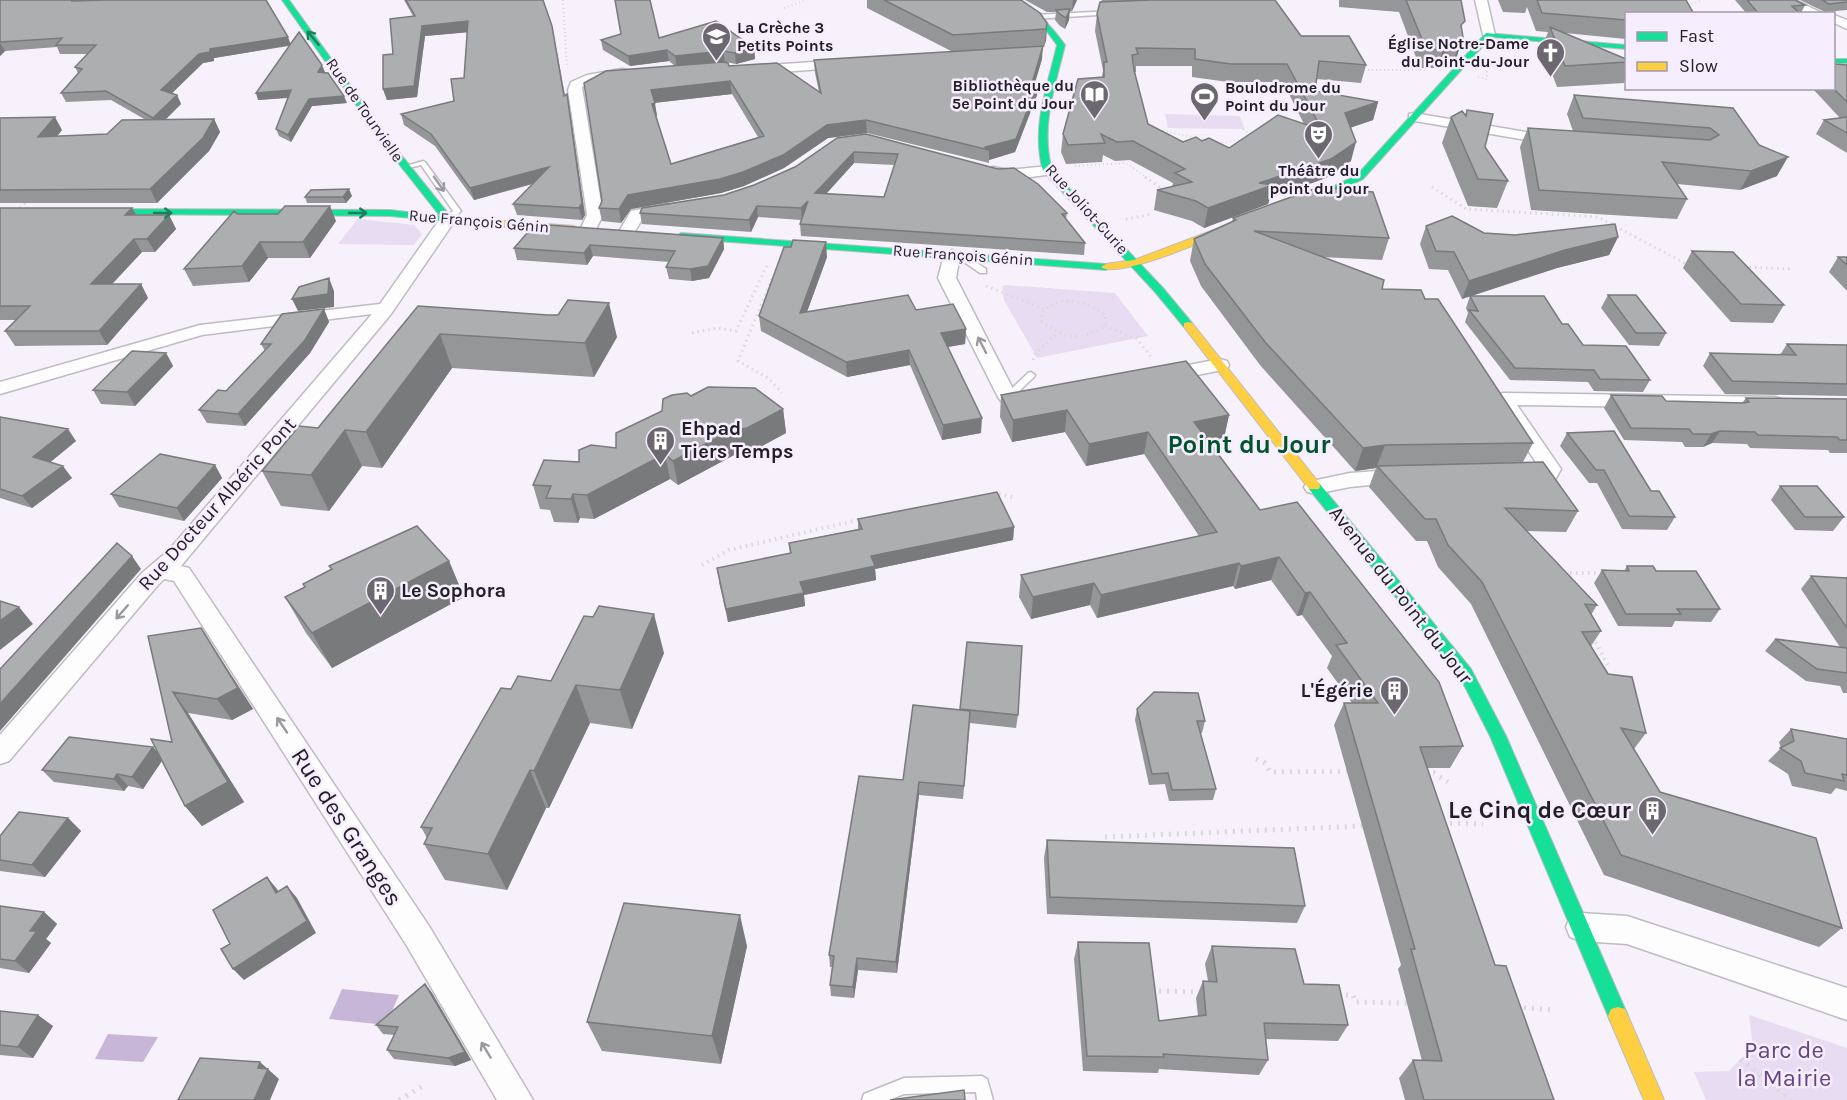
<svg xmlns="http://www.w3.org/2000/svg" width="1847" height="1100" font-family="Karla,sans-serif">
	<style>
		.green { fill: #e7dcf1 }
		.water { fill: #c8b6d8 }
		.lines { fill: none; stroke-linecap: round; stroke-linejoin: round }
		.lane-casing { stroke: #bfbbc2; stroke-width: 3 }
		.street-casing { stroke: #bfbbc2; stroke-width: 3 }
		.fast-casing { stroke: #bfbbc2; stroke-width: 2 }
		.slow-casing { stroke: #bfbbc2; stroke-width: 2 }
		.path-far3 { stroke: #dad8db; stroke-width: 2; stroke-dasharray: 1 3; stroke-linecap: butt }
		.path-far2 { stroke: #dad8db; stroke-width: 3; stroke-dasharray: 1.5 4; stroke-linecap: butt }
		.path-far1 { stroke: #dad8db; stroke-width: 4; stroke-dasharray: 1.5 4.5; stroke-linecap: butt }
		.path { stroke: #dad8db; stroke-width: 5; stroke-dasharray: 2 6; stroke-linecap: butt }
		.lane { fill: #fefdfe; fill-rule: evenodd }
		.street { fill: #fefdfe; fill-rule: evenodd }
		.fast { fill: #16e098; fill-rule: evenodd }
		.slow { fill: #ffcf43; fill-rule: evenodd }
		.path-bridge { stroke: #dad8db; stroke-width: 2; stroke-dasharray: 1 3; stroke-linecap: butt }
		.wall { fill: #959697; fill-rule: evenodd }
		.shaded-wall { fill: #797a7b }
		.building { fill: #adaeb0; stroke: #797a7b; stroke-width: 1.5; fill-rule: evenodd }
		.oneway { stroke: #1c7f5f }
		.oneway2 { stroke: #9b999d }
		.labels { text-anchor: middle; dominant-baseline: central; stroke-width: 5; stroke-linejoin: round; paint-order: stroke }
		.far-poi-label { font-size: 16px; font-weight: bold; fill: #221e26; stroke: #f6edfe; text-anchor: start }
		.far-street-label { font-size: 16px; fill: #221e26; stroke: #f6edfe }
		.poi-label { font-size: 20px; font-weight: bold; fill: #221e26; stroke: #f6edfe; text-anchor: start }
		.street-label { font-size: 20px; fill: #221e26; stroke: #f6edfe }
		.near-poi-label { font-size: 24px; font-weight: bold; fill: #221e26; stroke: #f6edfe; text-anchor: end }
		.near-street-label { font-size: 24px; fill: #221e26; stroke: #f6edfe }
		.near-park-label { font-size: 24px; fill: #664580; stroke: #f6edfe }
		.district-label { font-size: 26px; font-weight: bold; fill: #00542b; stroke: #f6edfe }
	</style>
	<rect width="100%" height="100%" fill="#f6f1fa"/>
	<path class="green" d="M 1165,114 L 1240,116 L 1245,129 L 1168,128 Z
		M 358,219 L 414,225 L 422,234 L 414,245 L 338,244 Z
		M 1006,285 L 1115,293 L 1148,336 L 1037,358 L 1004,300 L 1002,286 Z
		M 1749,1015 L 1847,1048 L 1847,1100 L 1706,1100 L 1694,1072 L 1729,1071 L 1753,1046 Z"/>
	<path class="water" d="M 342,989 L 399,995 L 386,1025 L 329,1019 Z
		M 108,1034 L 158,1037 L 143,1062 L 95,1059 Z"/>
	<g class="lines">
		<defs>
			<path id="lane" d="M 1111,11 L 1113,12 L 1113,14 L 1035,19 L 1032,17 L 1035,15 Z
				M 423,161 L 425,162 L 461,211 L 451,221 L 444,219 L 453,211 L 421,165 L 405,169 L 402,167 Z
				M 965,254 L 971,254 L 971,259 L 986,269 L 986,273 L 980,273 L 964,262 L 963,260 Z
				M 1031,372 L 1035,375 L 1034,377 L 1011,399 L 1005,399 L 1003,397 L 1005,395 L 1028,373 Z
				M 982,1076 L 987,1079 L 993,1100 L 977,1100 L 976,1092 L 904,1094 L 889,1100 L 862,1100 L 864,1094 L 904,1078 Z"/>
			<path id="street" d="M 1475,0 L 1487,0 L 1495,35 L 1493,38 L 1483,35 Z
				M 1779,0 L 1795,0 L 1824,14 L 1807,14 Z
				M 1834,15 L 1847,20 L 1847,29 L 1834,23 Z
				M 843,60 L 848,61 L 848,67 L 756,74 L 749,70 L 756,66 Z
				M 622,69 L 627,70 L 627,76 L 595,81 L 582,87 L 603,215 L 594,233 L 588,235 L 580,230 L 587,215 L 568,90 L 571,82 L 587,75 Z
				M 1414,113 L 1555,137 L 1562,141 L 1555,145 L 1409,120 L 1409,114 Z
				M 1048,166 L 1053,168 L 1056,171 L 1053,174 L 1009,180 L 988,175 L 985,172 L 993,167 L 1009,170 Z
				M 668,204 L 674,206 L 676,209 L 674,212 L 643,218 L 632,236 L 626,238 L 618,233 L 631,211 Z
				M 448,214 L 456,219 L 391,314 L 181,566 L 189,568 L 429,926 L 533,1100 L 497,1100 L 407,946 L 174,581 L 164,579 L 158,585 L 9,761 L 0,764 L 0,735 L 142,573 L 168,551 L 372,314 L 202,335 L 0,394 L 0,382 L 200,325 L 380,304 L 442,216 Z
				M 952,250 L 960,255 L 956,278 L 1014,391 L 1042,392 L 1045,396 L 1042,400 L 1001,401 L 998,397 L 938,278 L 944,255 Z
				M 1220,359 L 1227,361 L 1229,365 L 1227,369 L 1162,382 L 1152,376 L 1162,370 Z
				M 1503,393 L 1774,397 L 1781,399 L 1784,403 L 1781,407 L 1774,409 L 1517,405 L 1561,469 L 1555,480 L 1523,483 L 1516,481 L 1512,476 L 1516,471 L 1540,468 L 1493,399 L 1496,395 Z
				M 1403,469 L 1410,471 L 1414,476 L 1410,481 L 1350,487 L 1315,494 L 1307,492 L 1304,487 L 1307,482 L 1350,473 Z
				M 1581,913 L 1627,916 L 1847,988 L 1847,1020 L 1627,944 L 1581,941 L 1570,937 L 1566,927 L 1570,917 Z"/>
			<path id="fast" d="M 282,0 L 289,0 L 394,146 L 451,217 L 465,219 L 465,223 L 390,216 L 91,214 L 89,212 L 94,209 L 390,210 L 440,216 L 388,150 Z
				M 1006,0 C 1029,0 1052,27 1065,45 C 1055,87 1040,127 1052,170 L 1163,288 L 1192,323 L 1192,327 L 1184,327 L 1155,292 L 1043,171 C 1031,127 1047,88 1057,45 L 1043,26 Z
				M 1486,33 L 1626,45 L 1626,49 L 1491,37 L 1363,179 L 1330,195 L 1299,205 L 1293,205 L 1293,201 L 1324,191 L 1357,175 Z
				M 1834,59 L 1847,59 L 1847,63 L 1834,63 Z
				M 681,233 L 1106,264 L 1111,267 L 1106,270 L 678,238 L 676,236 Z
				M 1314,482 L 1319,483 L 1471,669 L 1506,736 L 1625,1009 L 1628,1016 L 1625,1023 L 1618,1025 L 1611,1023 L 1490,736 L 1460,677 L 1309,489 L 1308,486 L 1309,483 Z"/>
			<path id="slow" d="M 462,218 L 574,226 L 579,229 L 574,232 L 459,223 L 459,219 Z
				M 1235,222 L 1238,223 L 1238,227 C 1216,236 1118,280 1101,267 L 1106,264 L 1134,260 Z
				M 1188,322 L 1192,323 L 1319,483 L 1320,486 L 1319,489 L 1309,489 L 1184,327 L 1184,323 Z
				M 1618,1007 L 1625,1009 L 1664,1100 L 1644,1100 L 1608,1016 L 1611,1009 Z"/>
		</defs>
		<use href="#lane" class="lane-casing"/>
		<use href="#street" class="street-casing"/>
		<use href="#fast" class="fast-casing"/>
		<use href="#slow" class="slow-casing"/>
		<path class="path-far3" d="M 563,0 L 567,68
			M 784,8 L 807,0
			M 1679,14 L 1686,7 L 1702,0
			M 1492,66 L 1516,58
			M 1360,70 L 1425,70
			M 1478,77 L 1487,79 L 1487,69
			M 1155,129 L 1209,141
			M 1218,144 L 1247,138 L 1248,133 L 1243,129
			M 1075,166 L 1126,163 L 1147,178"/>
		<path class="path-far2" d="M 1145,177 L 1167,192
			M 1432,187 L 1466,209 L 1598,217 L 1688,265
			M 20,208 L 28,200
			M 1126,219 L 1152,214
			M 1744,267 L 1790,269
			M 772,279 L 738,361 L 768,378 L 782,393
			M 986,286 L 1044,309
			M 1061,301 C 1078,301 1091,304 1105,315 L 1105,326 C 1081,341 1063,339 1041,321 L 1044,309 Z
			M 1105,326 L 1137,339 L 1152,358
			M 692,333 L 717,328 L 736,331 L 768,263
			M 1033,360 L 1035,354 L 1056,334"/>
		<path class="path-far1" d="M 993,493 L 1012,497
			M 702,565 L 729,550 L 862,519
			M 1564,573 L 1604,573
			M 1593,637 L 1608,666 L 1601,670"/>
		<path class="path" d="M 1256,759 L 1265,763 L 1270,772 L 1352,771
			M 1425,773 L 1434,773 L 1448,782
			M 1442,823 L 1483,824
			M 1105,837 L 1362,826
			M 1159,991 L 1202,992
			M 1338,995 L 1353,995 L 1355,1002 L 1407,1003
			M 1516,1007 L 1554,1010
			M 1741,1059 L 1791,1100
			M 399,1100 L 423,1086"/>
		<use href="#lane" class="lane"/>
		<use href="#street" class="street"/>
		<use href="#fast" class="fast"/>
		<use href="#slow" class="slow"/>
		<path class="path-bridge" d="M 1514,56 L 1524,58"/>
	</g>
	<path class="wall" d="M 0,0 L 90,0 L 291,43 L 325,72 L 324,73 L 347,103 L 312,106 L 291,142 L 279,136 L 276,129 L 289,98 L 258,100 L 289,46 L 214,58 L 214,61 L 203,63 L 172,93 L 177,95 L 181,104 L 165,120 L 214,119 L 220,132 L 209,151 L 157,203 L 0,203 L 0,118 L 62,130 L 57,136 L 107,134 L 146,120 L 111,100 L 66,102 L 61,93 L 78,73 L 75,67 L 87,54 L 60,54 L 57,47 L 5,51 L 0,56 Z
		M 404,0 L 543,0 L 552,26 L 565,95 L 567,94 L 569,105 L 585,215 L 582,220 L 517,215 L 513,204 L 533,184 L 474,200 L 435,146 L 404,125 L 401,114 L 454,101 L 464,78 L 467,32 L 425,36 L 417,97 L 387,100 L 383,89 L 393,54 L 413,16 Z
		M 867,0 L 1021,0 L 1047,23 L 1046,40 L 1044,47 L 1042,47 L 1042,59 L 1035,83 L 1037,95 L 1015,152 L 989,160 L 989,163 L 867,133 L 828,138 L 784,168 L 744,186 L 721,193 L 631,209 L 621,223 L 602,221 L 599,208 L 602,201 L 584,83 L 675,66 L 669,61 L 630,66 L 603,50 L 601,40 L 659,38 L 754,48 L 755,59 L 736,64 L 725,62 L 729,66 L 819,92 L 815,73 L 814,60 L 953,52 L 867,8 ZM 732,94 L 758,137 L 671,164 L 656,116 L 657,116 L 654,103 Z
		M 1025,0 L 1077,0 L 1072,11 L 1069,12 L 1069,20 L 1065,29 L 1060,26 L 1055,20 L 1056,12 L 1047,12 Z
		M 1102,0 L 1275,0 L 1301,36 L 1366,65 L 1361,83 L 1317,79 L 1315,91 L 1378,102 L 1373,120 L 1350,128 L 1351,161 L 1326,178 L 1270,198 L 1268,204 L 1204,228 L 1192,221 L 1154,210 L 1157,190 L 1172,187 L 1173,183 L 1130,160 L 1115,161 L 1103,155 L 1102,162 L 1066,164 L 1061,152 L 1063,134 L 1102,77 L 1103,70 L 1095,31 L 1097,14 ZM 1136,66 L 1192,66 L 1192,77 L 1228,82 L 1283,82 L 1304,124 L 1229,148 L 1202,141 L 1183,142 L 1148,124 L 1134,72 L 1136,72 Z
		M 1339,0 L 1461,0 L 1462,31 L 1463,37 L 1457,56 L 1454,59 L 1446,59 L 1437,68 L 1420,68 L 1399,12 L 1339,7 Z
		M 1498,0 L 1686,0 L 1626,14 L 1626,39 L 1565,33 L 1626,59 L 1626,77 L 1624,83 L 1557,87 L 1542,47 L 1548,32 L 1536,31 L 1527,7 L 1525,13 L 1503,12 Z
		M 1735,0 L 1795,0 L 1805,5 L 1801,13 L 1747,14 Z
		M 1800,0 L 1847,0 L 1847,10 L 1825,12 Z
		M 1847,65 L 1847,153 L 1816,134 L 1824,120 L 1840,118 L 1812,88 L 1833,88 Z
		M 1574,95 L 1733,108 L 1777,176 L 1740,190 L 1677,184 L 1687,199 L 1677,219 L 1531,210 L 1520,147 L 1528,128 L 1573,131 L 1567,114 Z
		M 1467,110 L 1485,147 L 1508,181 L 1497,208 L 1468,206 L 1442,143 L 1451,117 L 1465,116 Z
		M 866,134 L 1067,213 L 1066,219 L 1085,243 L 1084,255 L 801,236 L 800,224 L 801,220 L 758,217 L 751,232 L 642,224 L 640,213 L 724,195 L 754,185 ZM 854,163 L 895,165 L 884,197 L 826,194 Z
		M 352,196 L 346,203 L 307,203 L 305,197 Z
		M 0,208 L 136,215 L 169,215 L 176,229 L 155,252 L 142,252 L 112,284 L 141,284 L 148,298 L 107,345 L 15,346 L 5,331 L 16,320 L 0,320 Z
		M 237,214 L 336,221 L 310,258 L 268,258 L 249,282 L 193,286 L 184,269 Z
		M 1233,218 L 1389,238 L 1382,260 L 1322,257 L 1382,289 L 1425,299 L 1533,443 L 1523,462 L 1578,511 L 1566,532 L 1526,531 L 1597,605 L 1591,615 L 1601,631 L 1591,646 L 1646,733 L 1634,749 L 1660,792 L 1842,928 L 1819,947 L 1604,875 L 1471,604 L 1438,567 L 1427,541 L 1416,541 L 1369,487 L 1376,468 L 1355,471 L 1260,365 L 1201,286 L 1190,261 L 1194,239 L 1232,222 Z
		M 1426,226 L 1484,233 L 1515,235 L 1618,237 L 1609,255 L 1557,268 L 1471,296 L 1562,324 L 1583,345 L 1650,380 L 1643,392 L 1594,391 L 1588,382 L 1510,380 L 1465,322 L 1468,313 L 1466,308 L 1470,296 L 1462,299 L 1448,270 L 1429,269 L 1420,244 Z
		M 723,238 L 724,249 L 709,278 L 692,281 L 669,279 L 666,267 L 669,262 L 593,256 L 587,265 L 517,260 L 514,248 Z
		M 1692,251 L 1784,305 L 1773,323 L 1731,322 L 1683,268 Z
		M 827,257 L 807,312 L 916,310 L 966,329 L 965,344 L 948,347 L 981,433 L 942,440 L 910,365 L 847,377 L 761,331 L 759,316 Z
		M 1838,257 L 1847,257 L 1847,291 L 1829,272 Z
		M 1608,295 L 1666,333 L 1659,346 L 1629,345 L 1601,308 Z
		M 418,306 L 617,337 L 594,377 L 452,368 L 382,468 L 362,466 L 329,511 L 281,506 L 262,471 L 318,428 Z
		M 324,309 L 329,322 L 310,353 L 245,426 L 207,423 L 199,410 L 226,391 L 265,351 L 261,344 Z
		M 1787,344 L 1847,345 L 1847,396 L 1725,394 L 1703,366 L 1710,353 L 1780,355 Z
		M 166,353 L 173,366 L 135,406 L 101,404 L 93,390 Z
		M 1001,395 L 1229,415 L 1224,438 L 1208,441 L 1260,510 L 1463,746 L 1450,768 L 1427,768 L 1495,965 L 1554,1100 L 1405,1100 L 1399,1078 L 1413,1060 L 1422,1061 L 1398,969 L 1401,965 L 1334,725 L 1344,703 L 1352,703 L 1327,668 L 1332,656 L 1302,615 L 1297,616 L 1271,580 L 1235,589 L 1233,586 L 1097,618 L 1090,605 L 1031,619 L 1019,597 L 1021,575 L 1199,536 L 1144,454 L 1086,466 L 1065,432 L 1012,442 L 1000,417 Z
		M 1611,395 L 1666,401 L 1742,403 L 1746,398 L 1847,399 L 1847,453 L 1830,453 L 1828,450 L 1750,448 L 1747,444 L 1712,443 L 1703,447 L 1685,447 L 1682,442 L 1624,440 L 1604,408 Z
		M 691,396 L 783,409 L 786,433 L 751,452 L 736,454 L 678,485 L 670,479 L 594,519 L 580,518 L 578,523 L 554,522 L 550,510 L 540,509 L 533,485 L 579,462 L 616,448 L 662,411 Z
		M 0,417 L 76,441 L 50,462 L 72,478 L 32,508 L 0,498 Z
		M 1567,433 L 1651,491 L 1675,517 L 1667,530 L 1622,529 L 1597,483 L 1589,483 L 1560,446 Z
		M 215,465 L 222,478 L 184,521 L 119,507 L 111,494 Z
		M 1780,486 L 1844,517 L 1833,531 L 1795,530 L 1771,500 Z
		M 858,519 L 1014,527 L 1013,540 L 875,569 L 876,580 L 804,595 L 805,606 L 728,622 L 719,582 L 790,554 L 789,543 L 858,529 Z
		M 449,561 L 464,597 L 332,668 L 306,633 L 285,597 L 305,588 L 331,569 L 329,566 Z
		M 1627,566 L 1656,571 L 1720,609 L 1711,622 L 1675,621 L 1672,627 L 1618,626 L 1594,583 L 1602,570 L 1624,571 Z
		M 1811,576 L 1847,578 L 1847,693 L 1843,693 L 1840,686 L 1806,681 L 1765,651 L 1775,639 L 1840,647 L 1801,589 Z
		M 148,636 L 215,650 L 253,709 L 232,720 L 188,713 L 244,802 L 202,826 L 185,806 L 162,761 L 143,789 L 128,786 L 124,791 L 54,782 L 42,770 L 153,747 L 158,753 L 172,742 Z
		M 664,653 L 632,729 L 590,723 L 549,808 L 546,808 L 507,890 L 445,880 L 424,844 L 427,838 L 421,827 L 511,689 L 551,681 Z
		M 913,705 L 1018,715 L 1016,728 L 970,723 L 963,799 L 919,795 L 897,973 L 858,970 L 854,998 L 831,996 L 830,985 L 832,967 L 830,967 L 829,955 L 903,780 Z
		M 1137,709 L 1205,721 L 1202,733 L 1200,733 L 1216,789 L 1213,800 L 1169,801 L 1165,784 L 1149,785 L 1135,720 Z
		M 1791,729 L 1847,739 L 1847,791 L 1836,788 L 1831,794 L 1792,786 L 1788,774 L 1768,761 L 1781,748 L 1779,742 Z
		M 68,818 L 81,831 L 45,877 L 0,871 L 0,836 Z
		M 1047,840 L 1305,906 L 1297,923 L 1047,914 L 1044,858 Z
		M 0,906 L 44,912 L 57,924 L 46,939 L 51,943 L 29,973 L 0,968 Z
		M 1078,942 L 1159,1021 L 1198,1016 L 1196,998 L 1203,981 L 1208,981 L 1205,964 L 1212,946 L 1304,984 L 1348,1025 L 1338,1041 L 1266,1039 L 1268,1060 L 1259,1075 L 1159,1069 L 1158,1073 L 1083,1071 L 1074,959 Z
		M 747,946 L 721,1064 L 602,1051 L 587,1022 Z
		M 425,984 L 432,993 L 471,1060 L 455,1066 L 394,1059 L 387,1050 L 395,1035 L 383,1034 L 376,1025 Z
		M 0,1011 L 53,1026 L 33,1058 L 0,1055 Z"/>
	<path class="shaded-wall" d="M 1073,0 L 1077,0 L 1072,11 Z
		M 1070,9 L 1069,20 L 1065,29 L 1066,18 Z
		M 468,21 L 471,32 L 425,36 L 417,97 L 387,100 L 383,89 L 422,26 Z
		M 1047,23 L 1046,40 L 1044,47 L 1046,29 Z
		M 288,37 L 291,45 L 214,58 L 214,61 L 203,63 L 166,99 L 161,90 L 199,54 L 210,49 Z
		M 1463,37 L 1457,56 L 1454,59 L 1460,41 Z
		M 1452,41 L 1446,59 L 1437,68 L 1443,50 Z
		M 0,43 L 5,51 L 0,56 Z
		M 1043,46 L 1042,59 L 1031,95 L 1032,83 Z
		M 754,48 L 755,59 L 736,64 L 735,53 Z
		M 667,50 L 669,61 L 630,66 L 628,56 Z
		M 723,51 L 725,62 L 677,67 L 675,56 Z
		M 322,65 L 325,72 L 321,79 L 318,72 Z
		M 730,81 L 732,94 L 653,103 L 651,90 Z
		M 1038,83 L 1037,95 L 1015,152 L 989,160 L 989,150 L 985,147 Z
		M 291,90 L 294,97 L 258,100 L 256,93 Z
		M 567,94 L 569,105 L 585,215 L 582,220 L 579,208 Z
		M 177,95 L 181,104 L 158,127 L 153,118 Z
		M 344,96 L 347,103 L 312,106 L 291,142 L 288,135 L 309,99 Z
		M 1378,102 L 1373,120 L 1340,131 L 1345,113 Z
		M 655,103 L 657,116 L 654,117 L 652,104 Z
		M 55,117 L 62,130 L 46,150 L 38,137 Z
		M 214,119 L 220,132 L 209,151 L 157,203 L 150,189 Z
		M 866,120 L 867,133 L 828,138 L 784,168 L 744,186 L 721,193 L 631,209 L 621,223 L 619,209 L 628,195 L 827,125 Z
		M 1356,142 L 1351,161 L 1326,178 L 1270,198 L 1268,204 L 1204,228 L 1208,208 L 1259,183 Z
		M 854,152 L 854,163 L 816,205 L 815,193 Z
		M 1788,157 L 1777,176 L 1740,190 L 1751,171 Z
		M 549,167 L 552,178 L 474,200 L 470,188 Z
		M 349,189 L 352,196 L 346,203 L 343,197 Z
		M 808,201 L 802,220 L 801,208 Z
		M 330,206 L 336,221 L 310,258 L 303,242 Z
		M 757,206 L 758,217 L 751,232 L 749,220 Z
		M 132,208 L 140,221 L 125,215 Z
		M 169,215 L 176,229 L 155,252 L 147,239 Z
		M 1618,237 L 1609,255 L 1557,268 L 1462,299 L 1469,281 L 1565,250 Z
		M 723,238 L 724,249 L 709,278 L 692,281 L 690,269 Z
		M 134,239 L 142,252 L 99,298 L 91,284 Z
		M 260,242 L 268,258 L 249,282 L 242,266 Z
		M 826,242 L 827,257 L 801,328 L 800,313 Z
		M 590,245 L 593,256 L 587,265 L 584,253 Z
		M 329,278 L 334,291 L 334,307 L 298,311 L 292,299 Z
		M 141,284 L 148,298 L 107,345 L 99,331 Z
		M 609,303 L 617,337 L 594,377 L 585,343 Z
		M 324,309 L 329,322 L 310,353 L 245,426 L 238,414 Z
		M 966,329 L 965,344 L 941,348 L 941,333 Z
		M 440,334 L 452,368 L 382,468 L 366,432 Z
		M 909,350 L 910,365 L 847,377 L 846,362 Z
		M 166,353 L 173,366 L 135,406 L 127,392 Z
		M 783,409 L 786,433 L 751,452 L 736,454 L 678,485 L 673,461 L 732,430 Z
		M 1067,410 L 1065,432 L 1012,442 L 1013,420 Z
		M 1229,415 L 1224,438 L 1189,445 L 1194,422 Z
		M 982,418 L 981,433 L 942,440 L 943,425 Z
		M 68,429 L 76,441 L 41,470 L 33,457 Z
		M 345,430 L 362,466 L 329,511 L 311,475 Z
		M 1720,431 L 1712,443 L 1703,447 L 1711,434 Z
		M 1148,432 L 1144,454 L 1086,466 L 1089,444 Z
		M 1385,445 L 1376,468 L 1355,471 L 1363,448 Z
		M 665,454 L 670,479 L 594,519 L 587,495 Z
		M 215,465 L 222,478 L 184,521 L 177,508 Z
		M 63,466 L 72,478 L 32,508 L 22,496 Z
		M 573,494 L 580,518 L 578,523 L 571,499 Z
		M 1014,527 L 1013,540 L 875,569 L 876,580 L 804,595 L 805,606 L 728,622 L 726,609 L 871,556 Z
		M 132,556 L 141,569 L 0,731 L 0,704 Z
		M 1279,557 L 1271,580 L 1235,589 L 1241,566 Z
		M 449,561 L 464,597 L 332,668 L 312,633 Z
		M 1239,563 L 1233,586 L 1097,618 L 1101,595 Z
		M 1094,583 L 1090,605 L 1031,619 L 1033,597 Z
		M 1310,592 L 1302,615 L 1297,616 L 1305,593 Z
		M 19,607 L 33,624 L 0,650 L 0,621 Z
		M 654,614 L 664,653 L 632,729 L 620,690 Z
		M 201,628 L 253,709 L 232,720 L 217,699 Z
		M 576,685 L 590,723 L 549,808 L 534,771 Z
		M 173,692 L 188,713 L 244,802 L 202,826 L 185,806 Z
		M 153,747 L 163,759 L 143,789 L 132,777 Z
		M 530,770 L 546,808 L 507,890 L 488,854 Z
		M 117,774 L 128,786 L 124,791 L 114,779 Z
		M 919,782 L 919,795 L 897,973 L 896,962 Z
		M 68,818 L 81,831 L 45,877 L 32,865 Z
		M 267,877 L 277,889 L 286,905 L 276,893 Z
		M 287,886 L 297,898 L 316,933 L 244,980 L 233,969 Z
		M 44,912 L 57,924 L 46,939 L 51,943 L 29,973 L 15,961 L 30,931 Z
		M 740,915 L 747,946 L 721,1064 L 712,1036 Z
		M 857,958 L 858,970 L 854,998 L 853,987 Z
		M 425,984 L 432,993 L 471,1060 L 455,1066 L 448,1058 Z
		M 38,1015 L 53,1026 L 33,1058 L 18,1047 Z
		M 260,1062 L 279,1079 L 270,1100 L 254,1100 L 258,1068 Z"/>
	<path class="building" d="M 0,0 L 73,0 L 71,1 L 108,0 L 266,0 L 288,37 L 210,49 L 210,52 L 199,54 L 161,90 L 177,95 L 153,118 L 106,91 L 61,93 L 82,69 L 75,67 L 96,45 L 56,45 L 62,38 L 0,42 Z
		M 406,0 L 543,0 L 552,26 L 564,96 L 567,94 L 582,203 L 579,208 L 513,204 L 549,167 L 470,188 L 431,134 L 401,114 L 454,101 L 451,79 L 464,78 L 468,21 L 422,26 L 414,86 L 383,89 L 383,55 L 393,54 L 390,19 L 415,16 Z
		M 615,0 L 650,0 L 659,38 L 716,21 L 754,48 L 735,53 L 723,51 L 675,56 L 667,50 L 628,56 L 601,40 L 621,34 Z
		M 884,0 L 1021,0 L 1040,13 L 1047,23 L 1046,29 L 953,35 Z
		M 1151,0 L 1275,0 L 1301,36 L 1349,36 L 1366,65 L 1319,61 L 1315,91 L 1378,102 L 1345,113 L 1356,142 L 1331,159 L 1259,183 L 1273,185 L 1208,208 L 1196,201 L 1157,190 L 1192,182 L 1175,173 L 1185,169 L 1133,141 L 1117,142 L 1101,134 L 1105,143 L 1068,145 L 1063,134 L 1078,79 L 1104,77 L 1104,62 L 1107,62 L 1097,14 L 1100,2 ZM 1136,48 L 1195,49 L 1195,59 L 1231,64 L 1287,64 L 1322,130 L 1278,115 L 1229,148 L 1209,138 L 1202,141 L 1196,137 L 1183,142 L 1148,124 L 1134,70 L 1132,55 L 1138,54 Z
		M 1406,0 L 1461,0 L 1465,21 L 1461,25 L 1463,37 L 1460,41 L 1452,41 L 1443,50 L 1426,49 Z
		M 1537,0 L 1686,0 L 1694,14 L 1626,14 L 1626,20 L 1542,13 Z
		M 1747,0 L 1795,0 L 1805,5 L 1792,6 L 1800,14 L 1759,14 Z
		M 1822,0 L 1847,0 L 1847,2 L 1829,4 Z
		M 1070,9 L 1066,18 L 1061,15 L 1056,10 Z
		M 1550,27 L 1626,59 L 1626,62 L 1565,66 Z
		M 299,32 L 322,65 L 318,72 L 328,73 L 344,96 L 309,99 L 288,135 L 276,129 L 291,90 L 256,93 Z
		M 1043,46 L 1032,83 L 1038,83 L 1016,139 L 985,147 L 989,150 L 866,120 L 827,125 L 783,155 L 743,172 L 720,179 L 628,195 L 619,209 L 599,208 L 602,201 L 584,83 L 606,71 L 723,62 L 728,63 L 729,66 L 777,63 L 821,93 L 814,60 ZM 730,81 L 764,136 L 671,164 L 652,104 L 655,103 L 651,90 Z
		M 1833,64 L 1847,65 L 1847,102 L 1833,88 Z
		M 1574,95 L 1733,108 L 1759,145 L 1788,157 L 1751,171 L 1662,162 L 1687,199 L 1539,190 L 1528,128 L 1710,140 L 1719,135 L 1710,128 L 1583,118 Z
		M 1467,110 L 1493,114 L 1485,147 L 1508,181 L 1478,179 L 1451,117 L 1462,111 L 1466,116 Z
		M 55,117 L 38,137 L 107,134 L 122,120 L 214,119 L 203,138 L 150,189 L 0,190 L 0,118 Z
		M 1847,117 L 1847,133 L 1824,120 Z
		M 866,134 L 998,169 L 1014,168 L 1038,184 L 1067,213 L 1062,214 L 1085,243 L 800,224 L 808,201 L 801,208 L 757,206 L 749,220 L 640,213 L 642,208 L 724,195 L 754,185 L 795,167 L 837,138 ZM 854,152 L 898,154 L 884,197 L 815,193 Z
		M 1319,187 L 1373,192 L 1389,238 L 1254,231 L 1384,280 L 1382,289 L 1421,290 L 1425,299 L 1438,299 L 1533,443 L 1385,445 L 1363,448 L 1265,342 L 1205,264 L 1194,239 L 1236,220 L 1233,218 Z
		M 349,189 L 343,197 L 305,197 L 311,190 Z
		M 285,206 L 330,206 L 303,242 L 260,242 L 242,266 L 184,269 L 234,211 L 237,214 L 278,214 Z
		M 0,208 L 132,208 L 125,215 L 169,215 L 147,239 L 134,239 L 91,284 L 141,284 L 99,331 L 5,331 L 30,306 L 0,306 Z
		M 1452,216 L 1484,233 L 1515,235 L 1615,224 L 1618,237 L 1565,250 L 1469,281 L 1454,252 L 1436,251 L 1426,226 Z
		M 535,224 L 723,238 L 708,266 L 690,269 L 666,267 L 675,251 L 590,245 L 584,253 L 514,248 Z
		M 793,240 L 826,242 L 800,313 L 908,295 L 916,310 L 953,304 L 966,329 L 941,333 L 982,418 L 943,425 L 909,350 L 846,362 L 759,316 L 784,247 L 791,247 Z
		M 1692,251 L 1733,252 L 1784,305 L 1741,304 Z
		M 1838,257 L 1847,257 L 1847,265 Z
		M 329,278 L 328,294 L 292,299 L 299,287 Z
		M 1608,295 L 1636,295 L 1666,333 L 1636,333 Z
		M 1470,296 L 1544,296 L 1562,324 L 1568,324 L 1583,345 L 1626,346 L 1650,380 L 1600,379 L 1594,370 L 1515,368 L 1469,310 L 1478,311 Z
		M 568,300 L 609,303 L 585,343 L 440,334 L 366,432 L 345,430 L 311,475 L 262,471 L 299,426 L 318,428 L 418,306 L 548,315 L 558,315 Z
		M 324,309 L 305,340 L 238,414 L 199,410 L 218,390 L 226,391 L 271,344 L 261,344 L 282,314 Z
		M 1787,344 L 1847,345 L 1847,384 L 1732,381 L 1710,353 L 1796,355 Z
		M 132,351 L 166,353 L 127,392 L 93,390 Z
		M 1186,361 L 1229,415 L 1194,422 L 1260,510 L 1297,502 L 1439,682 L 1463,746 L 1420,747 L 1495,965 L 1506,966 L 1554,1100 L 1424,1100 L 1413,1060 L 1442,1061 L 1411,949 L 1415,949 L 1344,703 L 1378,703 L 1336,645 L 1347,643 L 1310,592 L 1305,593 L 1279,557 L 1241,566 L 1239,563 L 1101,595 L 1094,583 L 1033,597 L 1021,575 L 1217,532 L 1148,432 L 1089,444 L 1067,410 L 1013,420 L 1001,395 Z
		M 708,387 L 755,388 L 783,409 L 747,428 L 732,430 L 673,461 L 665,454 L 587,495 L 573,494 L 571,499 L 546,498 L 551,486 L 533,485 L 544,460 L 579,462 L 579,450 L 591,445 L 616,448 L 616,433 L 662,411 L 663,399 L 672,395 L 687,393 L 691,396 Z
		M 1611,395 L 1662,396 L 1666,401 L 1743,403 L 1749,402 L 1746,398 L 1847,399 L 1847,440 L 1840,440 L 1837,437 L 1758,435 L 1755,432 L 1720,431 L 1711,434 L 1693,434 L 1689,429 L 1631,428 Z
		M 0,417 L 68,429 L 33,457 L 63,466 L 22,496 L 0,489 Z
		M 1614,431 L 1651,491 L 1659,491 L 1675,517 L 1629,516 L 1604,470 L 1596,470 L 1567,433 Z
		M 160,454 L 215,465 L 177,508 L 111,494 Z
		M 1543,462 L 1578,511 L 1505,508 L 1597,605 L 1585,604 L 1601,631 L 1582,632 L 1608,674 L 1632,677 L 1646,733 L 1621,728 L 1660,792 L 1816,838 L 1842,928 L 1621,855 L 1482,582 L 1448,545 L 1436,519 L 1425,519 L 1377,466 Z
		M 1780,486 L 1817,486 L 1844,517 L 1805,517 Z
		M 997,492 L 1014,527 L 871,556 L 875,566 L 800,582 L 804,593 L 726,609 L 717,568 L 791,553 L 789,543 L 862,529 L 858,519 Z
		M 417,526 L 449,561 L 312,633 L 285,597 L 305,587 L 303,584 L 332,569 L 329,566 Z
		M 117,543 L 132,556 L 0,704 L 0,669 Z
		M 1627,566 L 1653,566 L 1656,571 L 1696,571 L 1720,609 L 1677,609 L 1681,614 L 1626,614 L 1602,570 L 1629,571 Z
		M 1811,576 L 1847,578 L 1847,628 Z
		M 0,601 L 19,607 L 0,621 Z
		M 599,606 L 654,614 L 620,690 L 576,685 L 534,771 L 530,770 L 488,854 L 424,844 L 432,828 L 421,827 L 501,688 L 511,689 L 518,676 L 551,681 L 584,616 L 593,617 Z
		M 201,628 L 238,688 L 217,699 L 173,692 L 228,782 L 185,806 L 151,739 L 172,742 L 148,636 Z
		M 1775,639 L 1847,648 L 1847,673 L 1817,669 Z
		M 967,642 L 1022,646 L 1018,715 L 960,709 Z
		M 1154,692 L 1198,693 L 1205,721 L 1197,721 L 1216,789 L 1172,790 L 1168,773 L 1152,774 L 1137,709 Z
		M 913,705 L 970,711 L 964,786 L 919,782 L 896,962 L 857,958 L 853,987 L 830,985 L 834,956 L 829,955 L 859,776 L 903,780 Z
		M 1791,729 L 1847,739 L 1847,775 L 1842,774 L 1844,781 L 1805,773 L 1801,761 L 1780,748 L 1794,741 Z
		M 69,737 L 153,747 L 132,777 L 117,774 L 114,779 L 42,770 Z
		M 19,812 L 68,818 L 32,865 L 0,860 L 0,836 Z
		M 1047,840 L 1294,848 L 1305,906 L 1050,897 Z
		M 267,877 L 276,893 L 287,886 L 307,921 L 233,969 L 221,949 L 230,944 L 213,910 Z
		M 624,903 L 740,915 L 712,1036 L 587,1022 Z
		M 0,906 L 44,912 L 30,931 L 37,931 L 15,961 L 0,959 Z
		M 1078,942 L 1149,943 L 1159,1021 L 1206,1015 L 1203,981 L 1217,982 L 1212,946 L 1295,949 L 1304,984 L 1339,985 L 1348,1025 L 1264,1023 L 1268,1060 L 1163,1054 L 1164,1057 L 1087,1056 Z
		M 425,984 L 465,1052 L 448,1058 L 387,1050 L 398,1027 L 376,1025 Z
		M 0,1011 L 38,1015 L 18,1047 L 0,1045 Z
		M 200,1058 L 260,1062 L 258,1068 L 268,1069 L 254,1100 L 178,1100 Z
		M 964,1090 L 965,1100 L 890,1100 Z"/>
	<defs><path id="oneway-shaft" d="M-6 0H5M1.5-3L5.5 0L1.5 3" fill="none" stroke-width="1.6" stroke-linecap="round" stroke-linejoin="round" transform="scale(1.5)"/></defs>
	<g class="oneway">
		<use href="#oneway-shaft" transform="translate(313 38) rotate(-130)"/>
		<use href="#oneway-shaft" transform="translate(163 213)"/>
		<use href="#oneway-shaft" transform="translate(358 213)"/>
	</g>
	<g class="oneway2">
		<use href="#oneway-shaft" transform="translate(439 184) rotate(55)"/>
		<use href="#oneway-shaft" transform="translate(982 345) rotate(-117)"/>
		<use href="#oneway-shaft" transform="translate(122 612) rotate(131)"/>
		<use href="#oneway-shaft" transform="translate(282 725) rotate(-124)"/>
		<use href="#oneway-shaft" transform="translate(486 1050) rotate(-121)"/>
	</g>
	<defs>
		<symbol id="school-pin" viewBox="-11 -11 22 30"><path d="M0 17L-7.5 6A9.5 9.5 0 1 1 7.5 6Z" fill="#6c6870" stroke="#f6edfe"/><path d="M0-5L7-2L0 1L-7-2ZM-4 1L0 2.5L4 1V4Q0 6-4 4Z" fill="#fff"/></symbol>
		<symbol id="church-pin" viewBox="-11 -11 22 30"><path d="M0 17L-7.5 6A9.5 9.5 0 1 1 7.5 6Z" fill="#6c6870" stroke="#f6edfe"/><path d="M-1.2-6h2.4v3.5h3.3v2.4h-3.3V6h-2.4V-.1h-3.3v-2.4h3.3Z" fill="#fff"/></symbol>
		<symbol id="library-pin" viewBox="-11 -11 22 30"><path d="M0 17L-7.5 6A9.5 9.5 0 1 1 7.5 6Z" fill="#6c6870" stroke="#f6edfe"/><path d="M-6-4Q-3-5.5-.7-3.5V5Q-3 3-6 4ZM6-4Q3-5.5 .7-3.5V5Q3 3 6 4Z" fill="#fff"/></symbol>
		<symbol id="stadium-pin" viewBox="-11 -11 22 30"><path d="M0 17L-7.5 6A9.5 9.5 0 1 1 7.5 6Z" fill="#6c6870" stroke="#f6edfe"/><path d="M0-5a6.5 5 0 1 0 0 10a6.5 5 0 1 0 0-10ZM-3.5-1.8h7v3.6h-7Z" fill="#fff"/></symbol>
		<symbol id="theatre-pin" viewBox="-11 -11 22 30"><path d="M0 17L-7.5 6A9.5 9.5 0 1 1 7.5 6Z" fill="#6c6870" stroke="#f6edfe"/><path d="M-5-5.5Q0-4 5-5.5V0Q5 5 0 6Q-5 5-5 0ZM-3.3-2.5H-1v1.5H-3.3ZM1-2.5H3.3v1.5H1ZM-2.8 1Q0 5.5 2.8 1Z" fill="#fff"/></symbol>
		<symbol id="building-pin" viewBox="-11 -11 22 30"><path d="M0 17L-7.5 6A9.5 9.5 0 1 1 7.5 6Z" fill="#6c6870" stroke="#f6edfe"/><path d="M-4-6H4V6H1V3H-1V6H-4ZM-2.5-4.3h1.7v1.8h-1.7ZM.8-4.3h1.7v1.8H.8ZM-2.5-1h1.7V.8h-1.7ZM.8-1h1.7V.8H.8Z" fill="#fff"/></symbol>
	</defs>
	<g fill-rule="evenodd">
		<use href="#school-pin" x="700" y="20" width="33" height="45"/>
		<use href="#church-pin" x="1534" y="36" width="33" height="45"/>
		<use href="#library-pin" x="1078" y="78" width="33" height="45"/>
		<use href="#stadium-pin" x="1188" y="80" width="33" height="45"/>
		<use href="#theatre-pin" x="1302" y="118" width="33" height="45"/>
		<use href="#building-pin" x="644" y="424" width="33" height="45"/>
		<use href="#building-pin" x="364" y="574" width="33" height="45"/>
		<use href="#building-pin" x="1378" y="674" width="33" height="45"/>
		<use href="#building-pin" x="1636" y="794" width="33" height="45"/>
	</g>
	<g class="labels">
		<g class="far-poi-label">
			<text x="737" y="27">La Crèche 3<tspan x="737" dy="18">Petits Points</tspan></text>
			<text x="1529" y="43" text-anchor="end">Église Notre-Dame<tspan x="1529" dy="18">du Point-du-Jour</tspan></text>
			<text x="1074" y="85" text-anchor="end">Bibliothèque du<tspan x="1074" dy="18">5e Point du Jour</tspan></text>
			<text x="1225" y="87">Boulodrome du<tspan x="1225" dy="18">Point du Jour</tspan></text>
			<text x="1319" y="170" text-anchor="middle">Théâtre du<tspan x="1319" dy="18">point du jour</tspan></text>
		</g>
		<g class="far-street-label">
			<text transform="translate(365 110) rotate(55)">Rue de Tourvielle</text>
			<text transform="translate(1087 209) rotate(48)">Rue Joliot-Curie</text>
			<text transform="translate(479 221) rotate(5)">Rue François Génin</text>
			<text transform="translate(963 255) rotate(4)">Rue François Génin</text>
		</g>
		<g class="poi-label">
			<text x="681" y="428">Ehpad<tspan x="681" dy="23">Tiers Temps</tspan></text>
			<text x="401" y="590">Le Sophora</text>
			<text x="1373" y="690" text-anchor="end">L'Égérie</text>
		</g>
		<g class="street-label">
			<text transform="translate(217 504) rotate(-48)">Rue Docteur Albéric Pont</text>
			<text transform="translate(1401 595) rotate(52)">Avenue du Point du Jour</text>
		</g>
		<g class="near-poi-label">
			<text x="1631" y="810">Le Cinq de Cœur</text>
		</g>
		<g class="near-street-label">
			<text transform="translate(347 827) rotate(57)">Rue des Granges</text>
		</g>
		<g class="near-park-label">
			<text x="1784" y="1050">Parc de<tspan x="1784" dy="28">la Mairie</tspan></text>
		</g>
		<g class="district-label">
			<text x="1249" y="444">Point du Jour</text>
		</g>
	</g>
	<rect x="1625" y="12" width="210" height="78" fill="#f6edfe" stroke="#a19aa8" stroke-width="1.5"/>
	<rect x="1637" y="32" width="30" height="9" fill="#16e098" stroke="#a19aa8" stroke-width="1.5"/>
	<text x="1679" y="42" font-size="18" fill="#221e26">Fast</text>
	<rect x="1637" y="62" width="30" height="9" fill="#ffcf43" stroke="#a19aa8" stroke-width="1.5"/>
	<text x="1679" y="72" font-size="18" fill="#221e26">Slow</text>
</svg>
